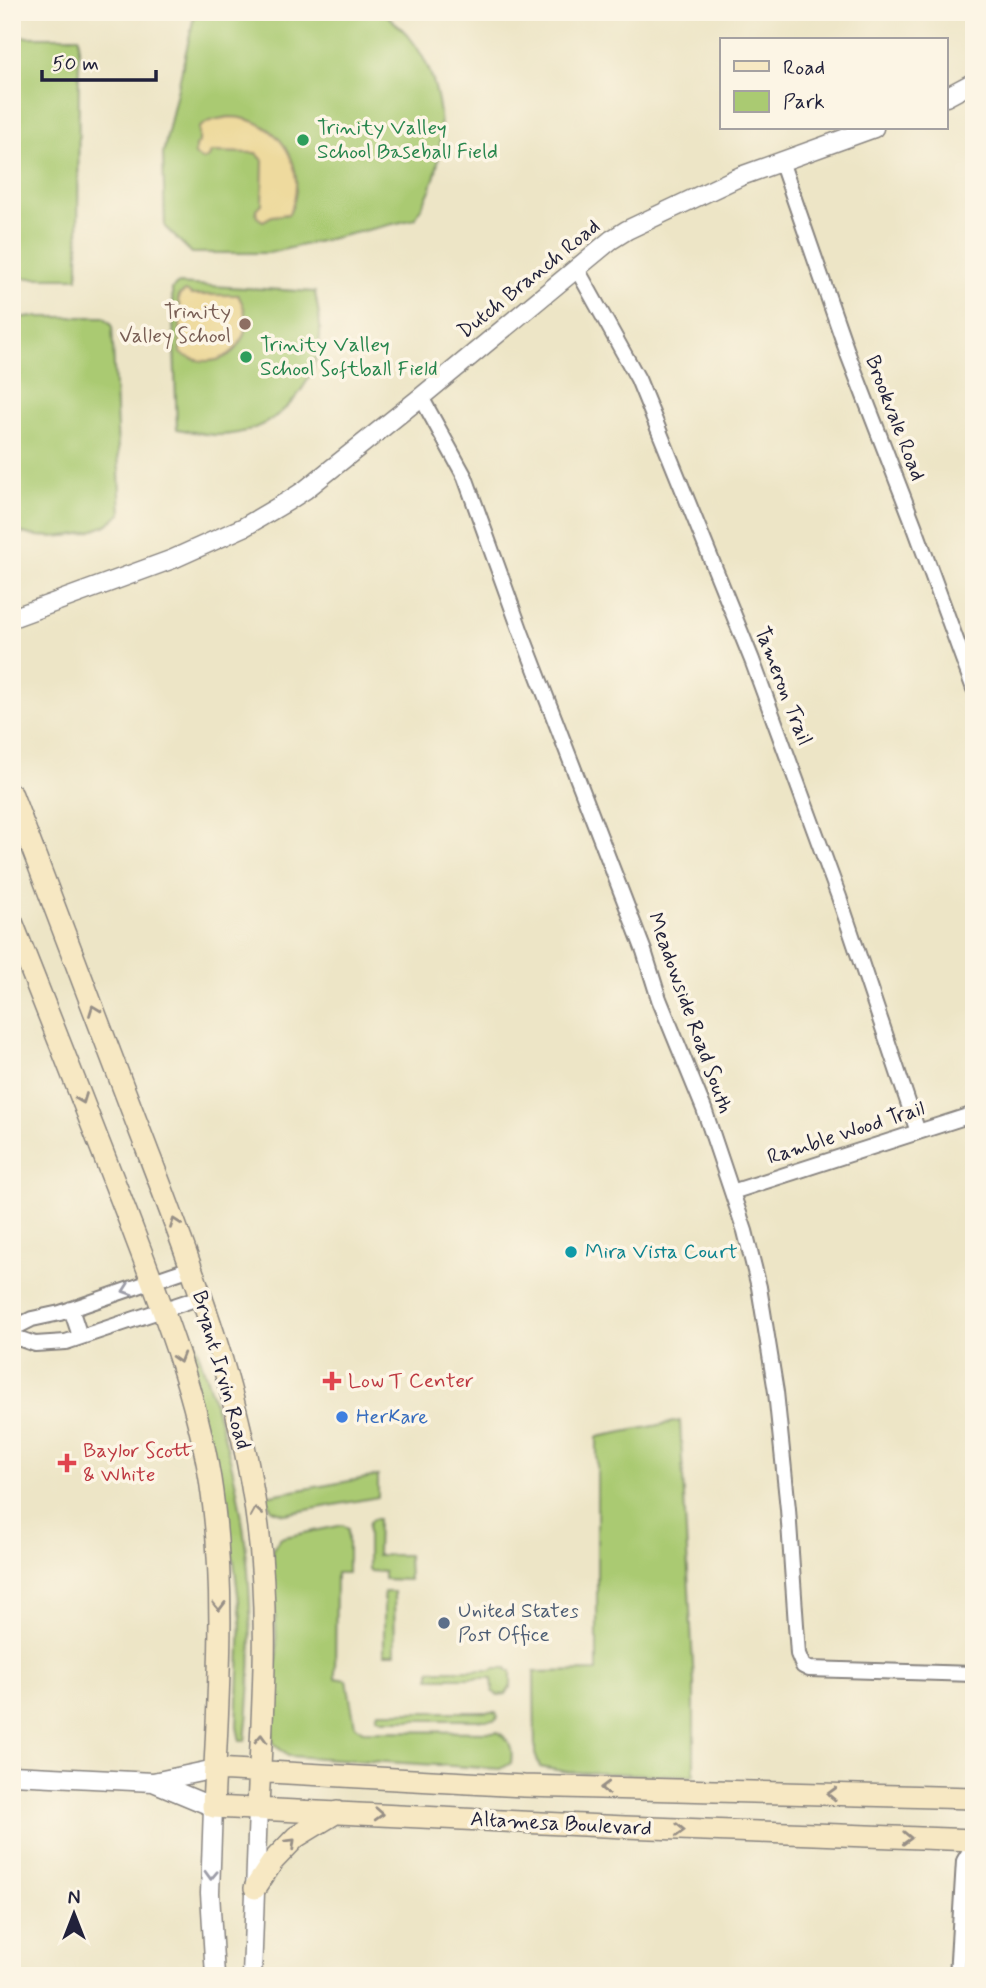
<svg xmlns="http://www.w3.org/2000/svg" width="986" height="1988" font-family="Mynerve,sans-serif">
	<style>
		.green { fill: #aaca72; stroke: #667656; stroke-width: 2 }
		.sand { fill: #eeda9e; stroke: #887e6c; stroke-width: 2 }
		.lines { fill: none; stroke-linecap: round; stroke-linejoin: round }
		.minor-casing { stroke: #888480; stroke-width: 18 }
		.tertiary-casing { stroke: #888480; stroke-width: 21 }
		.secondary-casing { stroke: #888480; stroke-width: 24 }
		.minor { stroke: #fff; stroke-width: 14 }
		.tertiary { stroke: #fff; stroke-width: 18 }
		.secondary { stroke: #f7e8c3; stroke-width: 21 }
		.oneway { stroke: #978f86 }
		.oneway2 { stroke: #9c9ca7 }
		.leisure-dot { fill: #2e9e5b; stroke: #fcf5e5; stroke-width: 2.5 }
		.education-dot { fill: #8d6e63; stroke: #fcf5e5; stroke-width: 2.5 }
		.culture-dot { fill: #0f9aa8; stroke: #fcf5e5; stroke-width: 2.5 }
		.health-dot { fill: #e0444e; stroke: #fcf5e5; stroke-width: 2.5 }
		.shop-dot { fill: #3f7fe0; stroke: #fcf5e5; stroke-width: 2.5 }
		.service-dot { fill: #5c6f8a; stroke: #fcf5e5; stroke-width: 2.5 }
		.labels { text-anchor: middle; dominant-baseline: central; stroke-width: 7; stroke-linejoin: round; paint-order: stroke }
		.leisure-label { font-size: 21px; fill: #27864d; stroke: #fcf5e5; text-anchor: start }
		.street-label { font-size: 21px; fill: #22223b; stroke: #fcf5e5 }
		.education-label { font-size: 21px; fill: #785e54; stroke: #fcf5e5; text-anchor: end }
		.culture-label { font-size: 21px; fill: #0d838f; stroke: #fcf5e5; text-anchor: start }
		.health-label { font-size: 21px; fill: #be3a42; stroke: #fcf5e5; text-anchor: start }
		.shop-label { font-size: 21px; fill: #366cbe; stroke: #fcf5e5; text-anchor: start }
		.service-label { font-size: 21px; fill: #4e5e75; stroke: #fcf5e5; text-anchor: start }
	</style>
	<rect width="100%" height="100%" fill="#fcf5e5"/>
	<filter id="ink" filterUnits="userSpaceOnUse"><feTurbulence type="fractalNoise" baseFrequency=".0143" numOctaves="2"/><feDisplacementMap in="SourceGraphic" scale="14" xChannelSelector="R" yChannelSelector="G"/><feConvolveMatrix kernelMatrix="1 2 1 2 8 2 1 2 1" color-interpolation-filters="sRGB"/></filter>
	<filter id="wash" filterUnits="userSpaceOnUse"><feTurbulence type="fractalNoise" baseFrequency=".00686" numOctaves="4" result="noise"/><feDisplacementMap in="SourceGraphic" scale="28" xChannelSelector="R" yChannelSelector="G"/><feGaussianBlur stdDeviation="1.57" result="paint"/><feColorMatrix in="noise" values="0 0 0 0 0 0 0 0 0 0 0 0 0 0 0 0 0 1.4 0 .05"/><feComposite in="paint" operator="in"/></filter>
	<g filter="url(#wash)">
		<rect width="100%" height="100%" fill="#ede5c6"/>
		<path class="green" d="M 195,12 L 384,12 C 392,21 404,29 411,39 C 443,80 449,142 430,190 C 426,200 420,209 415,219 L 269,253 L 192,253 L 165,227 L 163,154 Z
			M 12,37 L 79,37 L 78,278 L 12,278 Z
			M 177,284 L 315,292 C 317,306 321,320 320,334 C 318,390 271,437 215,435 C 202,434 189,431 177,429 L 172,289 Z
			M 12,317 L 104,317 L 112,325 L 121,514 C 115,518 109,524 102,527 C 77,538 37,541 12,529 Z
			M 185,1322 L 191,1330 C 203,1367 216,1405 226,1443 C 252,1538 256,1643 245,1741 L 240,1741 L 237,1727 L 241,1618 L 234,1562 L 182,1340 L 180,1323 Z
			M 680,1421 L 694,1683 L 694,1776 L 567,1772 L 540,1767 L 535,1754 L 534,1672 L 597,1671 L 597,1437 Z
			M 378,1476 L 378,1497 L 285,1514 L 272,1510 L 265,1496 Z
			M 373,1519 L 378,1519 L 377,1555 L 408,1555 L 409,1580 L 384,1579 L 384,1572 L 370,1571 L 368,1569 L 368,1528 L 369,1522 Z
			M 343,1525 L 348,1529 L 348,1573 L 336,1573 L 335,1678 L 347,1680 L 355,1726 L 363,1731 L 498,1732 C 511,1741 513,1748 511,1763 L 501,1769 L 288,1756 L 275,1745 L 272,1740 L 277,1652 L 272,1550 L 280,1538 Z
			M 384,1592 L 394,1592 L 395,1654 L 384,1654 Z
			M 493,1668 L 507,1668 L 507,1671 L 511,1671 L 511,1686 L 506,1694 L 498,1695 L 493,1692 L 492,1678 L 430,1678 L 430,1671 L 432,1670 L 492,1670 Z
			M 379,1712 L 496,1712 L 498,1717 L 495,1720 L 383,1720 L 377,1717 Z"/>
		<path class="sand" d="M 229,117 C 280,117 311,169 289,214 L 272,216 L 263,221 L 257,217 L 256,209 L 262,204 L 263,160 L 256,153 L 211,152 L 209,157 L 203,160 L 195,155 L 195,146 L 199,142 L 199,128 C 207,120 218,119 229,117 Z
			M 186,291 L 192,295 L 238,295 C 263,337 224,379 180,353 L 180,306 L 178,301 L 179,295 Z"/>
	</g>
	<g filter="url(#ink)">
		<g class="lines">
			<defs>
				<path id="minor" d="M 781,161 L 849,357 L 914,525 L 974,689
					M 577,269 L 638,379 L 752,660 L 839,897 L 918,1132
					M 421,397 L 465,477 L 521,632 L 644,951 L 659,999 L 704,1109 L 745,1231 L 759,1287 L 776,1392 L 788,1509 L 798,1654 L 803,1666 L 809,1669 L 974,1674
					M 732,1192 L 974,1114
					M 71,1309 L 80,1336
					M 12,1329 L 32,1319 L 60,1313 L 191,1268
					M 12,1336 L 35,1344 L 66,1342 L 201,1297
					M 957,1976 L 964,1861 L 974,1844"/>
				<path id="tertiary" d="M 946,97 L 974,82
					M 12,618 L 173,559 L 244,527 L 288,501 L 305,490 L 421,397 L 611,240 L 627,230 L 741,176 L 874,128
					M 12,1775 L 153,1782 L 215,1769
					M 153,1782 L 213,1807 L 210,1893 L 215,1976
					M 252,1976 L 258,1808"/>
				<path id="secondary" d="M 12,795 C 57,913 101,1030 146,1147 C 193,1270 242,1395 258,1527 C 270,1620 262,1715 258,1808
					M 12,922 C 51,1019 88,1115 126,1212 C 159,1299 195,1387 210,1479 C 227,1588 218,1698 213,1807 L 625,1827 L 974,1840
					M 215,1769 L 524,1786 L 974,1798
					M 255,1888 L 273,1861 L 296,1837 L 337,1812"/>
			</defs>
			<use href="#minor" class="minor-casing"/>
			<use href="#tertiary" class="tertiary-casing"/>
			<use href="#secondary" class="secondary-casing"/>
			<use href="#minor" class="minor"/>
			<use href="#tertiary" class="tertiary"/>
			<use href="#secondary" class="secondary"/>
		</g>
		<defs><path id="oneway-chevron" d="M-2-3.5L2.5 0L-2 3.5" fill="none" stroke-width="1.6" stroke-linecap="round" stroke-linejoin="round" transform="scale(1.75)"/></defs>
		<g class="oneway">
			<use href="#oneway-chevron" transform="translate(94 1010) rotate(-111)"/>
			<use href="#oneway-chevron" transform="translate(82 1099) rotate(69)"/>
			<use href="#oneway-chevron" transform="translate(175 1223) rotate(-110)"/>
			<use href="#oneway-chevron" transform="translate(179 1358) rotate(73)"/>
			<use href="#oneway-chevron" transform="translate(256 1512) rotate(-99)"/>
			<use href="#oneway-chevron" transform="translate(219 1606) rotate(89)"/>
			<use href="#oneway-chevron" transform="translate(261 1739) rotate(-88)"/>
			<use href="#oneway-chevron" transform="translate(605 1788) rotate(-178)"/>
			<use href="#oneway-chevron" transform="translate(832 1794) rotate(-178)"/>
			<use href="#oneway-chevron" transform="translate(379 1814) rotate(3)"/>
			<use href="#oneway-chevron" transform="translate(680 1830) rotate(2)"/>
			<use href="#oneway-chevron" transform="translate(907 1838) rotate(2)"/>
			<use href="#oneway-chevron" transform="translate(291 1843) rotate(-44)"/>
		</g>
		<g class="oneway2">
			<use href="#oneway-chevron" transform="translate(127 1290) rotate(161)"/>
			<use href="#oneway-chevron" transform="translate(211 1875) rotate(92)"/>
		</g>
	</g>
	<g class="leisure-dot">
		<circle cx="303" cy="140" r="7"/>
		<circle cx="246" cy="357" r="7"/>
	</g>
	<circle class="education-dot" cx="245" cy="324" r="7"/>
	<circle class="culture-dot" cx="571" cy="1252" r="7"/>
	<g class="health-dot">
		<path d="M328.5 1370.5h7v7h7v7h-7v7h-7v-7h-7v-7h7z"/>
		<path d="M63.5 1452.5h7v7h7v7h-7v7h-7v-7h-7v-7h7z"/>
	</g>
	<circle class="shop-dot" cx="342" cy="1417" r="7"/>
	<circle class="service-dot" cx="444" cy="1623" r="7"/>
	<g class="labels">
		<g class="leisure-label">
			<text x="317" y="128">Trinity Valley<tspan x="317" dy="24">School Baseball Field</tspan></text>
			<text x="260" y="345">Trinity Valley<tspan x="260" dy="24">School Softball Field</tspan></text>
		</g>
		<g class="street-label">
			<text transform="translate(529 279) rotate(-39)">Dutch Branch Road</text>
			<text transform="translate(895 418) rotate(69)">Brookvale Road</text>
			<text transform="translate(783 686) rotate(69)">Tameron Trail</text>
			<text transform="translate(690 1013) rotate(70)">Meadowside Road South</text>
			<text transform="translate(846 1133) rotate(-18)">Ramble Wood Trail</text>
			<text transform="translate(221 1370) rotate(74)">Bryant Irvin Road</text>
			<text transform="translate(561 1824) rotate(3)">Altamesa Boulevard</text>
		</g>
		<g class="education-label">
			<text x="231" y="312">Trinity<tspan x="231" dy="24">Valley School</tspan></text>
		</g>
		<g class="culture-label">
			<text x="585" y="1252">Mira Vista Court</text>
		</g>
		<g class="health-label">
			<text x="348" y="1381">Low T Center</text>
			<text x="83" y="1451">Baylor Scott<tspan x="83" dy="24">&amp; White</tspan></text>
		</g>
		<g class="shop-label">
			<text x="356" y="1417">HerKare</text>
		</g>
		<g class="service-label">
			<text x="458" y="1611">United States<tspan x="458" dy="24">Post Office</tspan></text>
		</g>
	</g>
	<rect width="986" height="1988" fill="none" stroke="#fcf5e5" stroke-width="42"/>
	<rect x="720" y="38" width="228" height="91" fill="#fcf5e5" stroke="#a5a1a1" stroke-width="2"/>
	<rect x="734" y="61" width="35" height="10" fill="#f7e8c3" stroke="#a5a1a1" stroke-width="2"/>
	<text x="783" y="74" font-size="21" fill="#22223b">Road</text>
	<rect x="734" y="91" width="35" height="21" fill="#aaca72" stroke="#a5a1a1" stroke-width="2"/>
	<text x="783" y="108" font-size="21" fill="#22223b">Park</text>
	<g transform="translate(74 1914)" stroke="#fcf5e5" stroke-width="5" paint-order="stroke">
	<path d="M0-5L12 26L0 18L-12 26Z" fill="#22223b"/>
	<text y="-10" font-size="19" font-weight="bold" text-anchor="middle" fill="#22223b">N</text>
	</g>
	<path d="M42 70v10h114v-10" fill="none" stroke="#22223b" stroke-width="3.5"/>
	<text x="52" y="70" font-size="21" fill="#22223b" stroke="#fcf5e5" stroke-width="5" paint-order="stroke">50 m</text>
</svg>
